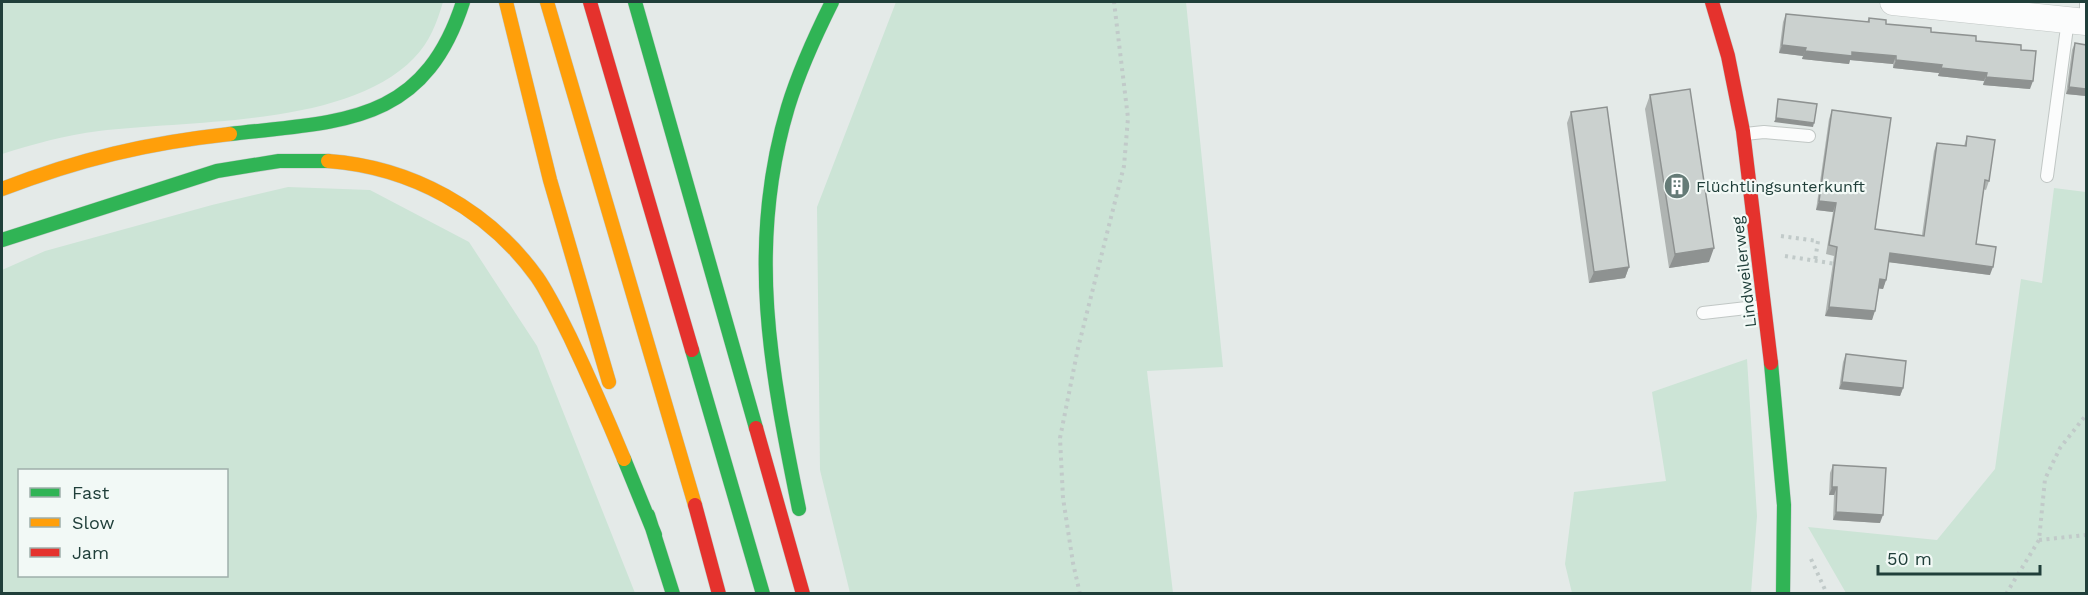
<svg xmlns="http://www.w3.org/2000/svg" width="2088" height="595" font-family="'Work Sans',sans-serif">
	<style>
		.green { fill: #cce4d6; fill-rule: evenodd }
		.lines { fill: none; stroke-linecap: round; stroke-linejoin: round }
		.lane-casing { stroke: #c1c7c5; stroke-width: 14 }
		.street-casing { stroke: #c1c7c5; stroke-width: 27 }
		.fast-casing { stroke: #bfc8c5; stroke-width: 15 }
		.slow-casing { stroke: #bfc8c5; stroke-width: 15 }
		.jam-casing { stroke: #bfc8c5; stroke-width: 15 }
		.path { stroke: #c1cac9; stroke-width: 4; stroke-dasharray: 3 4.5; stroke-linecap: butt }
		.lane { stroke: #fbfcfc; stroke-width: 12 }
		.street { stroke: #fbfcfc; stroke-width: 26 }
		.fast { stroke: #30b455; stroke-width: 14 }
		.slow { stroke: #ff9f0a; stroke-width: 14 }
		.jam { stroke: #e5322d; stroke-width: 14 }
		.wall { fill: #afb4b2 }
		.shaded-wall { fill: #8e9291 }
		.building { fill: #cbd1cf; stroke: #8e9291; stroke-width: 1.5 }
		.labels { text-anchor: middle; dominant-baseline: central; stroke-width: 4.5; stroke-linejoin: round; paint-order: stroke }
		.poi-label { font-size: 16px; fill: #203f3a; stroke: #f2f9f6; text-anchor: start }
		.street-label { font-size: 16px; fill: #203f3a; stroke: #f2f9f6 }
	</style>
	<rect width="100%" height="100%" fill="#e4eae8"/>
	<path class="green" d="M 2,2 L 443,2 C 437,22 430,42 414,58 C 348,127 190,120 99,131 C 65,135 34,144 2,154 Z
		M 896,2 L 1186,2 L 1223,367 L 1147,371 L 1173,593 L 850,593 L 820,470 L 817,207 Z
		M 288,187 L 370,190 L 469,242 L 537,346 L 635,593 L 2,593 L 2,270 L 45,251 L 212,205 ZM 226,470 L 226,576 L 20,576 L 20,470 Z
		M 2054,188 L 2086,192 L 2086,593 L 1846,593 L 1808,527 L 1937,540 L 1995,469 L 2021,279 L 2042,283 Z
		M 1747,359 L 1757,516 L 1751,593 L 1572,593 L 1565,564 L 1574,492 L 1666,481 L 1652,392 Z"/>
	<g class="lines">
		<defs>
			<path id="lane" d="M 2086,22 L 2086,2
				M 1745,134 L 1764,132 L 1809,136
				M 2047,176 L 2068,20
				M 1703,313 L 1764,306"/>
			<path id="street" d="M 1893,2 L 2086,22"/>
			<path id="fast" d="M 635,2 L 756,428
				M 230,134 C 340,121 423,126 463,2
				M 2,240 L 217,171 L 279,161 L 328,161
				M 692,350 L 763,594
				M 1771,363 L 1784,505 L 1783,594
				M 624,459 L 655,535
				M 799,509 C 771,371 746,247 788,107 C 799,71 815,36 832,2
				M 648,515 L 673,594"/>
			<path id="slow" d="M 506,2 L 550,180 L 609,382
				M 547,2 L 695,505
				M 328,161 C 411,167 488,209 537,277 C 550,296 560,317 570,337 C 589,377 607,418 624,459
				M 2,189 C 80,159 147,143 230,134"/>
			<path id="jam" d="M 590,2 L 692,350
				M 1712,2 L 1728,56 L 1743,131 L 1771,363
				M 756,428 L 803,594
				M 695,505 L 719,594"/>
		</defs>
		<use href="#lane" class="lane-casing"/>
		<use href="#street" class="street-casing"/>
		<use href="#fast" class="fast-casing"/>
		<use href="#slow" class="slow-casing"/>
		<use href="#jam" class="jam-casing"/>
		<path class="path" d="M 1781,236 L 1818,241 L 1815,261
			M 1785,256 L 1836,264
			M 2039,540 L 2086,535
			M 1811,559 L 1827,594
			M 1080,594 L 1073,563 L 1063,498 L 1060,438 L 1078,348 L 1124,166 L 1128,118 L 1114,2
			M 2006,594 L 2039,540 L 2045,479 L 2060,448 L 2086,415"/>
		<use href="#lane" class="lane"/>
		<use href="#street" class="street"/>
		<use href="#fast" class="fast"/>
		<use href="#slow" class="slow"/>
		<use href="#jam" class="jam"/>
	</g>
	<path class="wall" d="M 1786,14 L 1867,22 L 1869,18 L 1886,24 L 1931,32 L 2021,50 L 2030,89 L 1983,85 L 1984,81 L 1938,76 L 1939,73 L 1893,68 L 1893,64 L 1850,60 L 1849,64 L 1802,59 L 1803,56 L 1779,53 L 1783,22 Z
		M 2075,43 L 2086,45 L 2086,96 L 2066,94 L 2072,50 Z
		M 1650,95 L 1709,262 L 1669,268 L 1645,109 Z
		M 1832,110 L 1875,229 L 1922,235 L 1934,151 L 1937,143 L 1964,146 L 1967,136 L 1989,181 L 1986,190 L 1983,189 L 1976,244 L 1990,275 L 1889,262 L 1886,280 L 1883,289 L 1878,288 L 1872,320 L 1825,316 L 1834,256 L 1826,254 L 1833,212 L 1816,210 L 1829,119 Z
		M 1571,112 L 1629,267 L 1625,278 L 1589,283 L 1567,123 Z
		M 1846,354 L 1903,388 L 1900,396 L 1839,389 L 1843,362 Z
		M 1833,465 L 1880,523 L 1833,520 L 1834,495 L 1829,495 L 1830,473 Z"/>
	<path class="shaded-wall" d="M 1782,45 L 1806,48 L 1803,56 L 1779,53 Z
		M 1805,51 L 1852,52 L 1896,56 L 1893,64 L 1850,60 L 1849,64 L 1802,59 Z
		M 1896,60 L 1942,65 L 1939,73 L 1893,68 Z
		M 1941,68 L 1987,73 L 1984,81 L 1938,76 Z
		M 1986,77 L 2033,81 L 2030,89 L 1983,85 Z
		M 2069,87 L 2086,89 L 2086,96 L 2066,94 Z
		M 1776,118 L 1814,123 L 1813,127 L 1774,122 Z
		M 1819,201 L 1836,203 L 1833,212 L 1816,210 Z
		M 1714,248 L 1709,262 L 1669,268 L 1675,254 Z
		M 1890,253 L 1993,267 L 1990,275 L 1887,262 Z
		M 1629,267 L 1625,278 L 1589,283 L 1594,272 Z
		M 1880,279 L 1886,280 L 1883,289 L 1876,288 Z
		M 1829,307 L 1875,311 L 1872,320 L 1825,316 Z
		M 1842,382 L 1903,388 L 1900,396 L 1839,389 Z
		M 1832,487 L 1837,487 L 1834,495 L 1829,495 Z
		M 1836,512 L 1883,515 L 1880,523 L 1833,520 Z"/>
	<path class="building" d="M 1786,14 L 1869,22 L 1869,18 L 1886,20 L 1886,24 L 1931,28 L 1931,32 L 1976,36 L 1976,41 L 2021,45 L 2021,50 L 2036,51 L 2033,81 L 1986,77 L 1987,73 L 1941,68 L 1942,65 L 1896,60 L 1896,56 L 1852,52 L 1852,56 L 1805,51 L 1806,48 L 1782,45 Z
		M 2075,43 L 2086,45 L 2086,89 L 2069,87 Z
		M 1690,89 L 1714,248 L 1675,254 L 1650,95 Z
		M 1778,99 L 1817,104 L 1814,123 L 1776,118 Z
		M 1607,107 L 1629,267 L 1594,272 L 1571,112 Z
		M 1832,110 L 1891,118 L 1875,229 L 1924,236 L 1937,143 L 1966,146 L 1967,136 L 1995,140 L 1989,181 L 1985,180 L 1976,244 L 1996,247 L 1993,267 L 1890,253 L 1886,280 L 1880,279 L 1875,311 L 1829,307 L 1837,247 L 1829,245 L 1836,203 L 1819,201 Z
		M 1846,354 L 1906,361 L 1903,388 L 1842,382 Z
		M 1833,465 L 1886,468 L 1883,515 L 1836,512 L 1837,487 L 1832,487 Z"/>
	<defs>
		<symbol id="building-disc" viewBox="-11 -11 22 22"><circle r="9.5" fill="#657b77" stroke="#f2f9f6"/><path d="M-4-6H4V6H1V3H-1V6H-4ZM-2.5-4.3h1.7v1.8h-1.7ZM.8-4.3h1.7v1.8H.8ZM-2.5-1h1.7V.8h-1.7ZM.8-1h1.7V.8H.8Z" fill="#fff"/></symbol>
	</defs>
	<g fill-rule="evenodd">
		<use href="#building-disc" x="1662" y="171" width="30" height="30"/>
	</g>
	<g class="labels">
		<g class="poi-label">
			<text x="1696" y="186">Flüchtlingsunterkunft</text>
		</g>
		<g class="street-label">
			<text transform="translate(1744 272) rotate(-97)">Lindweilerweg</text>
		</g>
	</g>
	<rect width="2088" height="595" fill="none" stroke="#203f3a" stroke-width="6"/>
	<rect x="18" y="469" width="210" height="108" fill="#f2f9f6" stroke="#9eafab" stroke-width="1.5"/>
	<rect x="30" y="488" width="30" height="9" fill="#30b455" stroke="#9eafab" stroke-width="1.5"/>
	<text x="72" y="499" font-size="18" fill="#203f3a">Fast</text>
	<rect x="30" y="518" width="30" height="9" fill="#ff9f0a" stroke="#9eafab" stroke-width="1.5"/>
	<text x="72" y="529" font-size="18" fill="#203f3a">Slow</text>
	<rect x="30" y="548" width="30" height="9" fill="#e5322d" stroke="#9eafab" stroke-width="1.5"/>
	<text x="72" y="559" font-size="18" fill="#203f3a">Jam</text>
	<path d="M1878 565v9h162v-9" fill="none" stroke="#203f3a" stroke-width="3"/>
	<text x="1887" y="565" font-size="18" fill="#203f3a" stroke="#f2f9f6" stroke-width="4.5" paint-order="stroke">50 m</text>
</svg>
